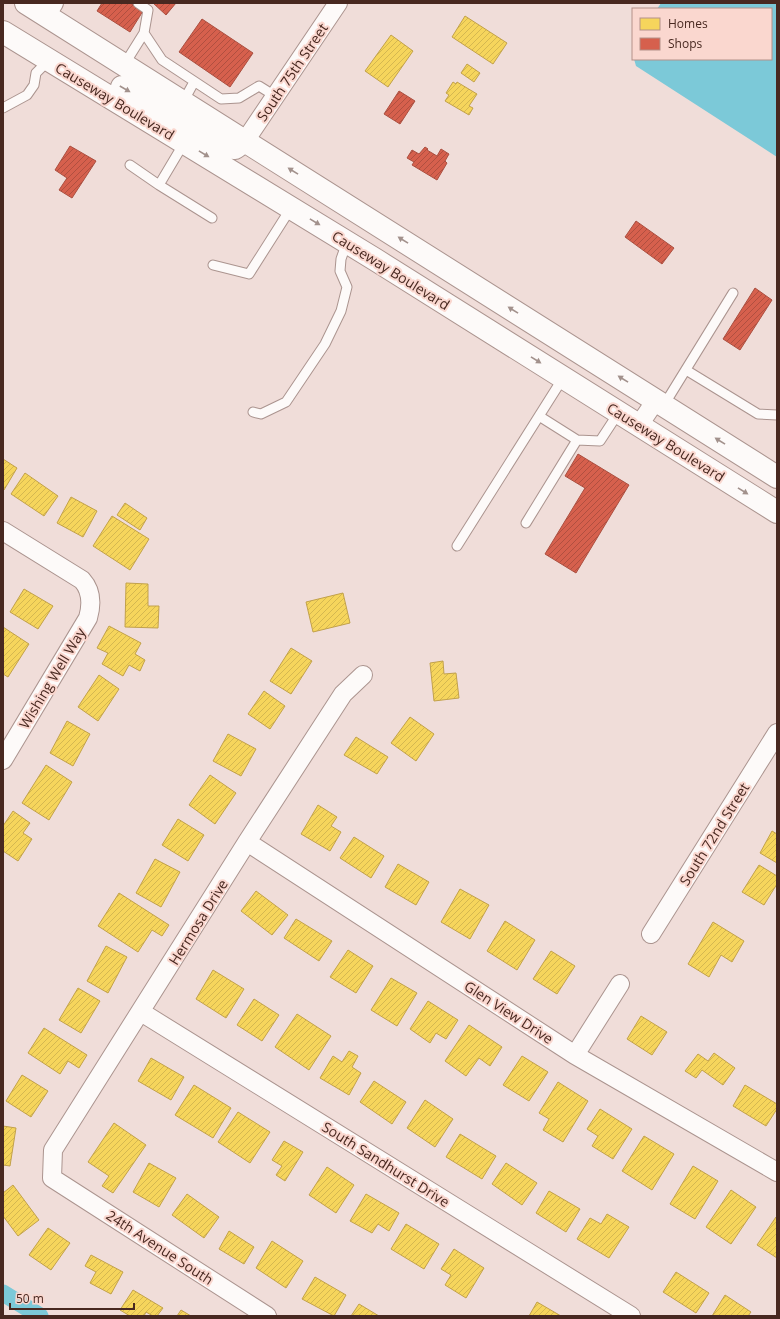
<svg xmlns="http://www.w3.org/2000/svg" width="780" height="1319" font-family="'Open Sans',sans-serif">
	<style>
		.water { fill: #7cc9d8 }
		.homes { fill: url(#homes-hatch); stroke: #c2a14a }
		.shops { fill: url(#shops-hatch); stroke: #ab4f40 }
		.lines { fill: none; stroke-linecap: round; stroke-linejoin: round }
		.canal { stroke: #7cc9d8; stroke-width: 17 }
		.lane-casing { stroke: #ab948f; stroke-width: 11 }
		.street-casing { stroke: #ab948f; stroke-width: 20 }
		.secondary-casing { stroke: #ab948f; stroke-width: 24 }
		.lane { stroke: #fdfaf9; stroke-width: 9 }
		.street { stroke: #fdfaf9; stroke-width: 18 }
		.secondary { stroke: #fdfaf9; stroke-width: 22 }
		.oneway { fill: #a2918c }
		.labels { text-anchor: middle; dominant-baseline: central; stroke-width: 4; stroke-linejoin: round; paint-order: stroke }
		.street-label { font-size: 14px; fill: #482820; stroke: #fad7cf }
	</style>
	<defs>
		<pattern id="homes-hatch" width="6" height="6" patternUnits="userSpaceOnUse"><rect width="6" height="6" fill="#f6d55c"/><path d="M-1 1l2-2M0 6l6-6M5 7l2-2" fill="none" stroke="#d4b750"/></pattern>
		<pattern id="shops-hatch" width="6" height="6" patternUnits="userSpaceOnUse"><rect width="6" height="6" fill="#d6604d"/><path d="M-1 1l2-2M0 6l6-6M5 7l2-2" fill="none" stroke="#b04f40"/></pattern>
	</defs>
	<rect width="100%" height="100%" fill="#f0ddd9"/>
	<path class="water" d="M 661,3 L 777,3 L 777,157 L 636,66 L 634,59 L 771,59 L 771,9 L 657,9 Z"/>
	<path class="homes" d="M 465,16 L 507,43 L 493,64 L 452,37 Z
		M 391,35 L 413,51 L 388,87 L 365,71 Z
		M 467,64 L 480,73 L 474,82 L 461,73 Z
		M 453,82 L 456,84 L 457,82 L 477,94 L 469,106 L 473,108 L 469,115 L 445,101 L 449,95 L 446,93 Z
		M 3,459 L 17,468 L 4,490 L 3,489 Z
		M 25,473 L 58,496 L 44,516 L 11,494 Z
		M 71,497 L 97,511 L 83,537 L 57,523 Z
		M 125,503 L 147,518 L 140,530 L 117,515 Z
		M 112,516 L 149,539 L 130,570 L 93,546 Z
		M 126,583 L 148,584 L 148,606 L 159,606 L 158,628 L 125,627 Z
		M 24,589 L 53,606 L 38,629 L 10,612 Z
		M 343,593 L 350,623 L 313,632 L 306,602 Z
		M 109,626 L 141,643 L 135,654 L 145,660 L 140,671 L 129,665 L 123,676 L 102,664 L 108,653 L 97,648 Z
		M 3,627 L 29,644 L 8,677 L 3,674 Z
		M 291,648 L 312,661 L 291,694 L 270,681 Z
		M 443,661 L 444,674 L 456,673 L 459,698 L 434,701 L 430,663 Z
		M 99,675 L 119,689 L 98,721 L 78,707 Z
		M 264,691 L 285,706 L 270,729 L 248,714 Z
		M 410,717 L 434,734 L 416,761 L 391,743 Z
		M 67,721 L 90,734 L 73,766 L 50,753 Z
		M 228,734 L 256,749 L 241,776 L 213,761 Z
		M 356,737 L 388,757 L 377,774 L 344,755 Z
		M 46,765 L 72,782 L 49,820 L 22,803 Z
		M 210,775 L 236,793 L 215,824 L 189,805 Z
		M 318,805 L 337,817 L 331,826 L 341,832 L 330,851 L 301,834 Z
		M 13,811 L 30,823 L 23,833 L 32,839 L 18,861 L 3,851 L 3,826 Z
		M 178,819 L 204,835 L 188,861 L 162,845 Z
		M 772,831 L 777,834 L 777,863 L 760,853 Z
		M 354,837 L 384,856 L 371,878 L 340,858 Z
		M 155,859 L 180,872 L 161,907 L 136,893 Z
		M 398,864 L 429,882 L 416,905 L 385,887 Z
		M 759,865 L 777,876 L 777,884 L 764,905 L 742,892 Z
		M 460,889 L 489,905 L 470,939 L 441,922 Z
		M 256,891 L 288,915 L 272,935 L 241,911 Z
		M 119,893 L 169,925 L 162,936 L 152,930 L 138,952 L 98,926 Z
		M 296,919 L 332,941 L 319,961 L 284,938 Z
		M 505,921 L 535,940 L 517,970 L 487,951 Z
		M 713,922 L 744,941 L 732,962 L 721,955 L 709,977 L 688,964 Z
		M 106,946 L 127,957 L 108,993 L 87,981 Z
		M 348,950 L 373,966 L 356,993 L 330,977 Z
		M 551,951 L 575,966 L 557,994 L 533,979 Z
		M 213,970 L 244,989 L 226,1018 L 196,999 Z
		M 391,978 L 417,993 L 397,1026 L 371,1010 Z
		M 78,988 L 100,1001 L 81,1033 L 59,1020 Z
		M 254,999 L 279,1015 L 262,1041 L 237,1025 Z
		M 428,1001 L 458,1020 L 446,1039 L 436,1033 L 430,1043 L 410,1029 Z
		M 297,1014 L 331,1036 L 309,1070 L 275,1047 Z
		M 641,1016 L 667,1032 L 652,1055 L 627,1039 Z
		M 469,1025 L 502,1047 L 490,1066 L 479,1058 L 466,1076 L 445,1061 Z
		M 44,1028 L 87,1055 L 79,1068 L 68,1061 L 60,1074 L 28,1053 Z
		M 349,1051 L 358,1056 L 352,1067 L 361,1073 L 349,1095 L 320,1078 L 333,1056 L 342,1062 Z
		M 714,1053 L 735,1068 L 723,1085 L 702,1070 L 696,1078 L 685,1071 L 698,1054 L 708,1061 Z
		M 522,1056 L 548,1072 L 529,1101 L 503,1085 Z
		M 151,1058 L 184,1077 L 171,1100 L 138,1081 Z
		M 22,1075 L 48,1091 L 31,1117 L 6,1101 Z
		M 374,1081 L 406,1102 L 392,1124 L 360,1102 Z
		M 558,1082 L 588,1101 L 563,1142 L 543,1130 L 549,1119 L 539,1113 Z
		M 194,1085 L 231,1108 L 213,1138 L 175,1115 Z
		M 745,1085 L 777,1104 L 777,1109 L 766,1126 L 733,1106 Z
		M 425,1100 L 453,1119 L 435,1147 L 407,1128 Z
		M 600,1109 L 632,1129 L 613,1159 L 592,1146 L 598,1136 L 587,1129 Z
		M 238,1112 L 270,1132 L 250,1163 L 218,1142 Z
		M 114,1123 L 146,1145 L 113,1193 L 102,1186 L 109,1176 L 88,1162 Z
		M 3,1126 L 16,1128 L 10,1166 L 3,1165 Z
		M 460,1134 L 496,1156 L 482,1179 L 446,1157 Z
		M 644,1136 L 674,1154 L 652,1190 L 622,1171 Z
		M 284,1141 L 303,1152 L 285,1181 L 276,1175 L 282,1166 L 272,1160 Z
		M 149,1163 L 176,1178 L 159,1207 L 133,1192 Z
		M 506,1163 L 537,1183 L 522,1205 L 492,1184 Z
		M 693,1166 L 718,1181 L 695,1219 L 670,1204 Z
		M 327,1167 L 354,1185 L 336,1213 L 309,1195 Z
		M 13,1185 L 39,1220 L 18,1236 L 3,1216 L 3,1193 Z
		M 731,1190 L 756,1207 L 731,1244 L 706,1227 Z
		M 549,1191 L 580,1209 L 566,1232 L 536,1213 Z
		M 187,1194 L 219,1217 L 204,1238 L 172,1215 Z
		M 366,1194 L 399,1213 L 389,1231 L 378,1224 L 372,1233 L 350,1221 Z
		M 607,1214 L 629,1227 L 609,1258 L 577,1239 L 590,1218 L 601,1224 Z
		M 776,1217 L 777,1218 L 777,1258 L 757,1245 Z
		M 406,1224 L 439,1244 L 424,1269 L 391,1249 Z
		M 48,1228 L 70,1243 L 51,1270 L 29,1255 Z
		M 229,1231 L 254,1247 L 244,1264 L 219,1249 Z
		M 272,1241 L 303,1261 L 286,1288 L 256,1268 Z
		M 454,1249 L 484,1268 L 466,1298 L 445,1285 L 451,1275 L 441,1269 Z
		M 91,1255 L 123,1272 L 111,1294 L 90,1283 L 96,1272 L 85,1266 Z
		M 676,1272 L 709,1293 L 696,1313 L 663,1292 Z
		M 315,1277 L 346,1295 L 334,1316 L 302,1299 Z
		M 133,1290 L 163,1308 L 157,1316 L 153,1316 L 146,1312 L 144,1316 L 130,1316 L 120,1310 Z
		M 725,1295 L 751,1312 L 748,1316 L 712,1316 Z
		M 537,1302 L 561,1316 L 529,1316 Z
		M 359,1304 L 379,1316 L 351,1316 Z
		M 181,1310 L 191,1316 L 177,1316 Z"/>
	<path class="shops" d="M 102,3 L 130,3 L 143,11 L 130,32 L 97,11 Z
		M 153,3 L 176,3 L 166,15 Z
		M 202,19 L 253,53 L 230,87 L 179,52 Z
		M 399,91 L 415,101 L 400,124 L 384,114 Z
		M 70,146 L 96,161 L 72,198 L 59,190 L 67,178 L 55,170 Z
		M 425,147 L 428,149 L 427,150 L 437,156 L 441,149 L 449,154 L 445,161 L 447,163 L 437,180 L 412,165 L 414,162 L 407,158 L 412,150 L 419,154 Z
		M 636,221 L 674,248 L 662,264 L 625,237 Z
		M 755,288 L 772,300 L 740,350 L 723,339 Z
		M 578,454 L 629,485 L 576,573 L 545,554 L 585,488 L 565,476 Z"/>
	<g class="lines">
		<path class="canal" d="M 3,1293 L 40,1316"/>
		<defs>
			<path id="lane" d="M 138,3 L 148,10 L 144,33 L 162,60 L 221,99 L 239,98 L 259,86 L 275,96
				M 124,65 L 144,33
				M 183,102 L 194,82
				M 3,108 L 27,95 L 34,85 L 36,73 L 49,60
				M 184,143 L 159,185 L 212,218
				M 130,165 L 159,185
				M 213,265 L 249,274 L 291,208
				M 686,370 L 758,414 L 777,415
				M 664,405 L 733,293
				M 253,412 L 261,414 L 286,402 L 325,344 L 341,311 L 347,287 L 340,271 L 341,259 L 347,242
				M 577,440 L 600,441 L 619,412
				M 526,523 L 577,440 L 539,416
				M 457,546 L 563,378"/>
			<path id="street" d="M 46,16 L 54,3
				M 245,141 L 338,3
				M 639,425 L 656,400
				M 3,531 L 82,580 C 92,591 92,604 88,618 L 3,760
				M 247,842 L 575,1055 L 777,1172
				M 651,934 L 777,733
				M 141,1012 L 631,1316
				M 575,1055 L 620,984
				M 267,1316 L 52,1178 L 53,1150 L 247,842 L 343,694 L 363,675"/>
			<path id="secondary" d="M 26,3 L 777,477
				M 3,32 L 376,260 L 777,512
				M 122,87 L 220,146 L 235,148 L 245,141"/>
		</defs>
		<use href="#lane" class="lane-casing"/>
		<use href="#street" class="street-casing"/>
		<use href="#secondary" class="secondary-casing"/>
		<use href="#lane" class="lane"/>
		<use href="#street" class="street"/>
		<use href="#secondary" class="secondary"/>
	</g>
	<defs><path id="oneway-solid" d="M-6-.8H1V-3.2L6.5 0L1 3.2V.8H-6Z"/></defs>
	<g class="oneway">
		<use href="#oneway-solid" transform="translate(125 89) rotate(30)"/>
		<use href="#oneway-solid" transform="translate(204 154) rotate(31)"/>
		<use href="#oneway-solid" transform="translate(293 171) rotate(-148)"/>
		<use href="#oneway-solid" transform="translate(315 222) rotate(31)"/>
		<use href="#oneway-solid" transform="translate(403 240) rotate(-148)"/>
		<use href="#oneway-solid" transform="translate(513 310) rotate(-148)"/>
		<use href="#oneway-solid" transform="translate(536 360) rotate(32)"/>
		<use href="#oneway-solid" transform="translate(623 379) rotate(-148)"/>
		<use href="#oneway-solid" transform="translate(720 441) rotate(-148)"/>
		<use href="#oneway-solid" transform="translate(743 491) rotate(32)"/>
	</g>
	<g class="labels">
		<g class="street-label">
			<text transform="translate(292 72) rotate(-56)">South 75th Street</text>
			<text transform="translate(115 101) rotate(31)">Causeway Boulevard</text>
			<text transform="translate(391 270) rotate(32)">Causeway Boulevard</text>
			<text transform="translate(666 442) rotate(32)">Causeway Boulevard</text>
			<text transform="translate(52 678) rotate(-59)">Wishing Well Way</text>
			<text transform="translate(714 834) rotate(-58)">South 72nd Street</text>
			<text transform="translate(198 922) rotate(-58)">Hermosa Drive</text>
			<text transform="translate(509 1012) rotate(33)">Glen View Drive</text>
			<text transform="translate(386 1164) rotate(32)">South Sandhurst Drive</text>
			<text transform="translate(160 1247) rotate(33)">24th Avenue South</text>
		</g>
	</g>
	<rect width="780" height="1319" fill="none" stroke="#482820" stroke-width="8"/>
	<rect x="632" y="8" width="140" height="52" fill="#fad7cf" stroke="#b39189"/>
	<rect x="640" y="18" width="20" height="12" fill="#f6d55c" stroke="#b39189"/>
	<text x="668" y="28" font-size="12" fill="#482820">Homes</text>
	<rect x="640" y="38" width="20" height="12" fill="#d6604d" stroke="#b39189"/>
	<text x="668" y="48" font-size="12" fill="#482820">Shops</text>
	<path d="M10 1303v6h124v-6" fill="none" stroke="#482820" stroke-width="2"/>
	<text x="16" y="1303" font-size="12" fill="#482820" stroke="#fad7cf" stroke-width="3" paint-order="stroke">50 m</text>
</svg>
